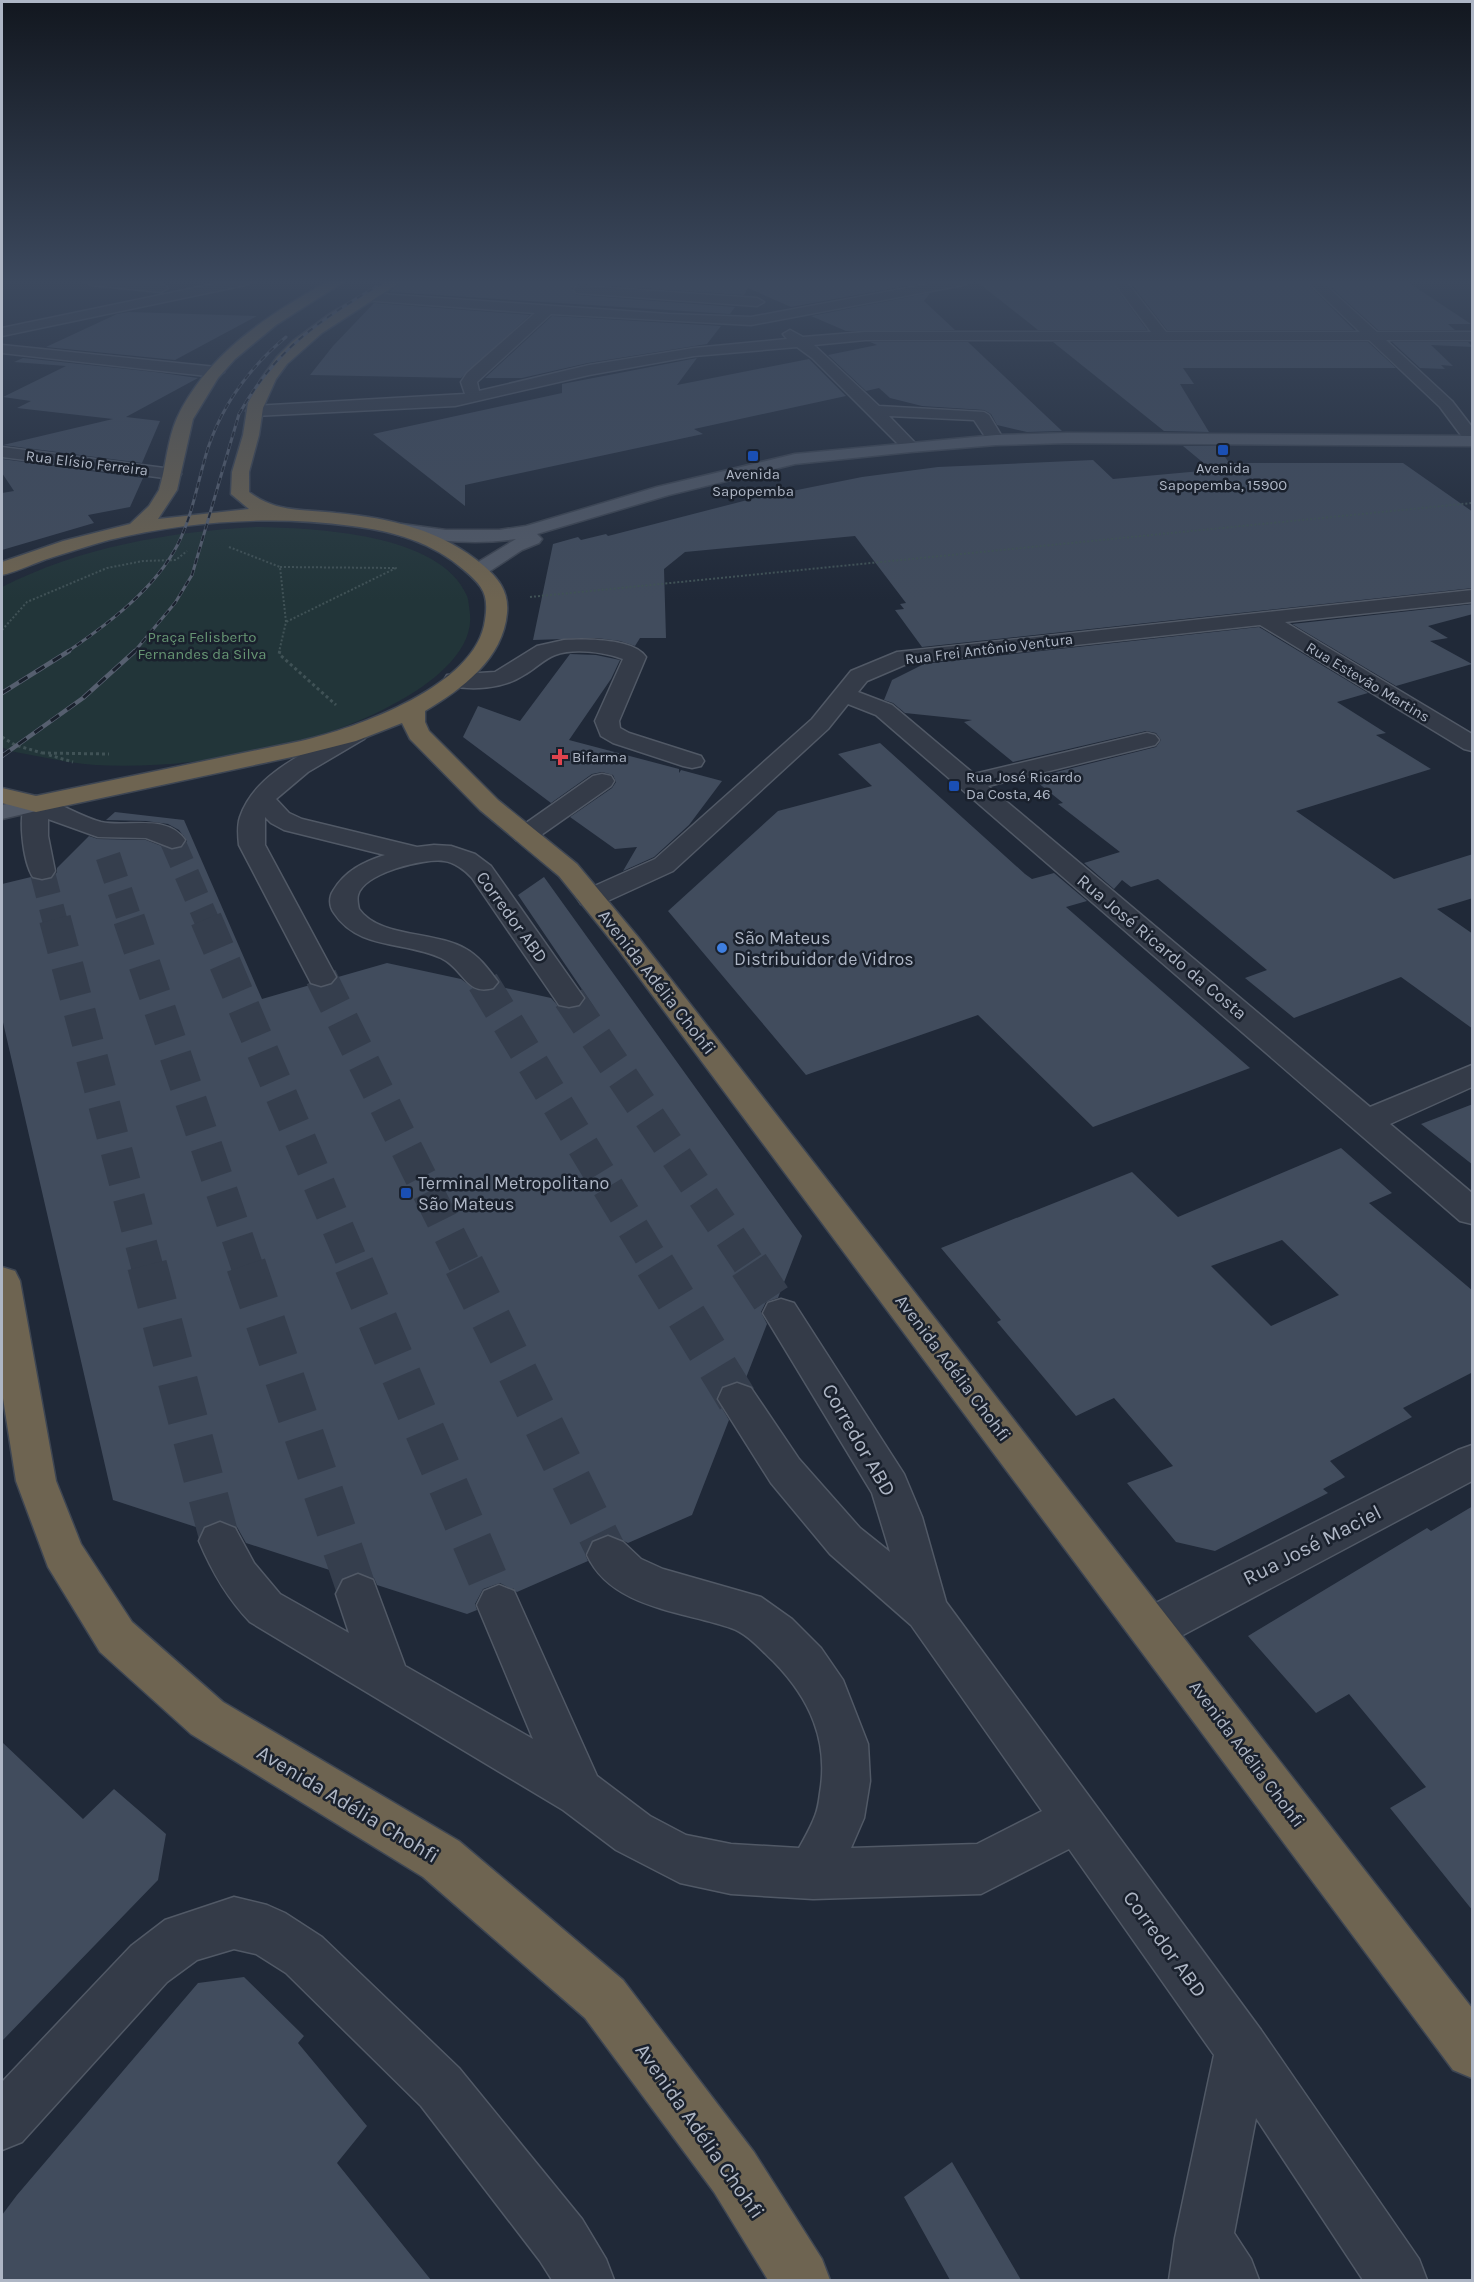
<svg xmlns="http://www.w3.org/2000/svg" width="1474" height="2282" font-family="Karla,sans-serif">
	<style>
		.green { fill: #223539 }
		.building { fill: #414c5d; fill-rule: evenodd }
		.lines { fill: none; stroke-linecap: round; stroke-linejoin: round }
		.minor-tunnel-far2 { stroke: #353e4d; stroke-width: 25; stroke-dasharray: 25 12; stroke-linecap: butt }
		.minor-tunnel-far1 { stroke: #353e4d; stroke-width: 32; stroke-dasharray: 32 16; stroke-linecap: butt }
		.minor-tunnel { stroke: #353e4d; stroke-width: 40; stroke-dasharray: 40 20; stroke-linecap: butt }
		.minor-casing { stroke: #515966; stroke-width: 3 }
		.major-casing { stroke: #3d4552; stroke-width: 3 }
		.highway-casing { stroke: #3e4653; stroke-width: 3 }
		.path-far1 { stroke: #405256; stroke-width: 2; stroke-dasharray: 2 2; stroke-linecap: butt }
		.path { stroke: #405256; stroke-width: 3; stroke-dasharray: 3 3; stroke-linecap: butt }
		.minor { fill: #343b48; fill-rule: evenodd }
		.major { fill: #525a68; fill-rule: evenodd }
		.highway { fill: #6e6451; fill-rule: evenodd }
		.rail-far1-casing { stroke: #565f6f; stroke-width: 3 }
		.rail-casing { stroke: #565f6f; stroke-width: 4.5 }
		.rail-far1 { stroke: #1a212d; stroke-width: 2; stroke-dasharray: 6; stroke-linecap: butt }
		.rail { stroke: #1a212d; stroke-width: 3; stroke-dasharray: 10; stroke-linecap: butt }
		.transit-dot { fill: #1a4fb4; stroke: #1a212d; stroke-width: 2 }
		.health-dot { fill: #e0444e; stroke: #1a212d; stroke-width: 2 }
		.shop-dot { fill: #3f7fe0; stroke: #1a212d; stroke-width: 2 }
		.labels { text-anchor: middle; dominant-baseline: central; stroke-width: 5; stroke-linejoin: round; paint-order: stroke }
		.far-street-label { font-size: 15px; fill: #aeb6c5; stroke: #1a212d }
		.far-poi-label { font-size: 15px; fill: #aeb6c5; stroke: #1a212d }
		.far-park-label { font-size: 15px; fill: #669573; stroke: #1a212d }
		.street-label { font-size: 18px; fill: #aeb6c5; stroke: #1a212d }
		.poi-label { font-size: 18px; fill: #aeb6c5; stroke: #1a212d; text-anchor: start }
		.near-street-label { font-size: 21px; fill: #aeb6c5; stroke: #1a212d }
	</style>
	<rect width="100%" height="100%" fill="#202938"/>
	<path class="green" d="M 256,527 C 314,528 441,533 467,596 C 469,601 469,608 470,614 C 474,652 429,685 399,701 C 316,749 191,770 95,765 C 67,763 38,756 10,751 L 2,747 L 2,587 C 81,547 168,532 256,527 Z"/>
	<path class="building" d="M 404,281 L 562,282 L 933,281 L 791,307 L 748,288 L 744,295 L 581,284 L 576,285 L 572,289 L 576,295 L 735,307 L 730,314 L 389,292 Z
		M 976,281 L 1111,281 L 1147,330 L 1038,330 Z
		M 1129,281 L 1305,281 L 1354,330 L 1167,330 Z
		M 1324,281 L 1406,281 L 1471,324 L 1448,324 L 1455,330 L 1378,330 Z
		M 930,293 L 924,301 L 955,330 L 846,331 L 811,316 Z
		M 374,303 L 530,315 L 461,378 L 310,375 L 333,346 Z
		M 129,312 L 257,316 L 175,360 L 46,347 L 117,314 Z
		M 552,316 L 721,326 L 707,344 L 588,363 L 522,378 L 485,378 Z
		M 870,342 L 968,342 L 1062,431 L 1027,432 L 997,425 L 991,414 L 984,410 L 922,406 L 890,398 L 879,388 L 866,391 L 828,355 L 877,345 Z
		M 1053,342 L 1368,342 L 1396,368 L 1183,368 L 1194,384 L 1180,384 L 1209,432 L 1164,431 Z
		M 1392,342 L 1468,342 L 1473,347 L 1431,345 L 1453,366 L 1441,365 L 1445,369 L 1420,368 Z
		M 23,358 L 155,372 L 198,378 L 126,417 L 160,421 L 142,463 L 3,445 L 113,419 L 17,408 L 31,401 L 3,397 L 66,366 L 14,362 Z
		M 697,358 L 677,385 L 809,359 L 846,396 L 694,429 L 703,434 L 465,485 L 465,506 L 373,434 L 562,393 L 562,384 Z
		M 1183,446 L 1218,446 L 1229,463 L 1403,463 L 1473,512 L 1473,588 L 922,647 L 895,610 L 904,609 L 900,604 L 906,603 L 855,536 L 685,552 L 664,569 L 666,638 L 640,638 L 635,646 L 620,641 L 596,638 L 533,640 L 553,544 L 578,537 L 581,540 L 606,534 L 608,536 L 786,490 L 787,492 L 862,477 L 938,467 L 1093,460 L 1113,479 L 1212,470 Z
		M 2,459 L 135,477 L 143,478 L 130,507 L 88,515 L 94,523 L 2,550 L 2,493 L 14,491 L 2,473 Z
		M 1473,604 L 1473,614 L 1428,626 L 1448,638 L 1430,641 L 1472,664 L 1396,686 L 1292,624 Z
		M 1259,627 L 1368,693 L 1337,702 L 1386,733 L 1376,735 L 1431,769 L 1296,811 L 1394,879 L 1473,854 L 1473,898 L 1437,909 L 1473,934 L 1473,1029 L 1401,977 L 1294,1018 L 1245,978 L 1267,970 L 1158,879 L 1131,887 L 1122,880 L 1114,889 L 1084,863 L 1120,852 L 1058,804 L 1063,803 L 1032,778 L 1156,747 L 1161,740 L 1156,733 L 1146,731 L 1013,762 L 964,722 L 972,720 L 905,713 L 893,703 L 884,700 L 892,680 L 924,664 Z
		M 570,654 L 596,655 L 620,660 L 611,679 L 569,740 L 679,769 L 679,773 L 681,770 L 722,781 L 689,825 L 654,857 L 623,871 L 637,847 L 615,849 L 570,817 L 612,788 L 616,782 L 613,775 L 602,772 L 592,774 L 551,803 L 463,737 L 478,706 L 520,721 Z
		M 880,743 L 1025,874 L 1032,879 L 1054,873 L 1087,901 L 1066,907 L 1250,1068 L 1093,1127 L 978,1015 L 806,1075 L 668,911 L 778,811 L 872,786 L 838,754 Z
		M 115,812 L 184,820 L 262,999 L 310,985 L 322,988 L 333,984 L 338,977 L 387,963 L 461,979 L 476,990 L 493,990 L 497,986 L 551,998 L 559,1007 L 569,1009 L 582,1005 L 594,1007 L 518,895 L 544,877 L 802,1236 L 778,1298 L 766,1302 L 761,1312 L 767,1324 L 744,1383 L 736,1381 L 722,1386 L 716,1398 L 729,1420 L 692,1515 L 628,1543 L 609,1534 L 592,1540 L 585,1554 L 588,1561 L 517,1592 L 500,1583 L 483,1589 L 475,1604 L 477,1610 L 467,1614 L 377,1585 L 374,1578 L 359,1572 L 348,1576 L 246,1543 L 237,1527 L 221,1520 L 204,1526 L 202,1529 L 113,1500 L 2,1018 L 2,884 L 31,877 L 42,881 L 51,879 L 57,872 L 57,868 L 89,836 L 98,839 L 146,840 L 172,850 L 181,848 L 187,841 L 179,830 L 168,824 L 146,821 L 106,820 Z
		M 1473,1104 L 1473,1165 L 1421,1124 Z
		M 1341,1148 L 1392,1193 L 1369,1203 L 1473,1291 L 1473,1372 L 1403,1408 L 1412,1417 L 1330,1461 L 1345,1477 L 1323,1489 L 1328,1493 L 1215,1551 L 1176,1542 L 1127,1483 L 1173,1466 L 1114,1398 L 1076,1416 L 997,1322 L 1001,1320 L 941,1248 L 1132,1172 L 1178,1217 ZM 1282,1240 L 1339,1295 L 1271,1326 L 1211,1266 Z
		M 1473,1506 L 1473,1911 L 1390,1808 L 1426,1787 L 1349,1694 L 1316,1713 L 1248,1636 L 1427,1528 L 1431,1531 Z
		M 2,1742 L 83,1819 L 114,1789 L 166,1834 L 158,1880 L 2,2041 Z
		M 244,1977 L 304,2036 L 298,2043 L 367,2126 L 337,2163 L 431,2280 L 2,2280 L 2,2215 L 17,2195 L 198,1983 Z
		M 952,2162 L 1021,2280 L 950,2280 L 904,2197 Z"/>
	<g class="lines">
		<path class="minor-tunnel-far2" d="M 172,840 L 207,921
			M 108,856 L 130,921
			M 42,871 L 55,921"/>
		<path class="minor-tunnel-far1" d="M 55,919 L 147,1266
			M 129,919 L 247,1266
			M 206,919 L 354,1266
			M 321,977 L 465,1266
			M 483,982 L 656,1266
			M 569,998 L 750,1266"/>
		<path class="minor-tunnel" d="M 147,1265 L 220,1541
			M 246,1265 L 358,1594
			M 354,1265 L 499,1605
			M 464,1265 L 608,1555
			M 655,1265 L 737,1399
			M 749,1265 L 781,1313"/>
		<defs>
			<path id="minor" d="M 84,281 C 101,280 156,277 168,288 L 161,292 L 91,285 Z
				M 228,281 L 252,281 L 245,285 L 2,336 L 2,328 Z
				M 944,281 L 970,281 L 963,285 L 751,325 L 551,314 L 477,382 L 479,391 L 589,365 L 694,348 L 787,339 L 783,334 L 790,330 L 803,337 L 865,332 L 1151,332 L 1113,281 L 1126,281 L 1166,332 L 1360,332 L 1307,281 L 1321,281 L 1377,332 L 1472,332 L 1472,340 L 1386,340 L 1452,401 L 1472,427 L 1472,443 L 1466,442 L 1440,407 L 1369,340 L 865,340 L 814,345 L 879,406 L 984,412 L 989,415 L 1004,440 L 1002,444 L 990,444 L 974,420 L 889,416 L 919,447 L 917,451 L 905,451 L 812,358 L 797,347 L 694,356 L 589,375 L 455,406 L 254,416 L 246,411 L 254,406 L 465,394 L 461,382 L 467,373 L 535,313 L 362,300 L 360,297 L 367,293 L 668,314 L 751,317 Z
				M 581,286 L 757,298 L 764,302 L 757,306 L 576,293 L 574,290 L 576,287 Z
				M 2,345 L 216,367 L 224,372 L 216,377 L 2,353 Z
				M 2,447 L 172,469 L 178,470 L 181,474 L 178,478 L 172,479 L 2,457 Z
				M 1472,590 L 1472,602 L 1285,622 L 1472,734 L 1472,751 L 1464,749 L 1260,625 L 909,663 L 867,681 L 858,692 L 892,705 L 974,774 L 1147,733 L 1155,735 L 1159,740 L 1155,745 L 988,786 L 1370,1107 L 1472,1065 L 1472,1087 L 1390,1124 L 1472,1193 L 1472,1224 L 1460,1221 L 876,715 L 848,704 L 828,729 L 673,871 L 601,904 L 591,906 L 581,904 L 577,898 L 581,892 L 655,859 L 812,719 L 851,671 L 897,652 Z
				M 564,640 C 585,639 633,638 646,657 L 619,721 L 620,728 L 629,733 L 701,756 L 704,761 L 701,766 L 692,768 L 683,766 L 613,743 L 601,736 L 595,721 L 623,659 L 620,658 C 602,652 574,648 555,655 C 544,659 535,669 524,675 C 503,689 471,691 447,685 L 444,680 L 447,675 L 495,672 L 537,646 Z
				M 356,727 L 364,729 L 368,734 L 364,739 L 308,772 L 276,799 L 289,813 L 302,819 L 417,847 L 434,845 L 451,846 L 475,854 L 491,866 L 584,998 L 579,1005 L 569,1007 L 559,1005 L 472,878 C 465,870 454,862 444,861 C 424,858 364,873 358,895 C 357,899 358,905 359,909 C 379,938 436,931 466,949 C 479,956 489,970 498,982 L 493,988 C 466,996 464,969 441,958 C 405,941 358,950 334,913 C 329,906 329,897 333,891 C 345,871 363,862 385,855 L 284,830 L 271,823 L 265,817 L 265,845 L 336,977 L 331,983 L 321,986 L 311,983 L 239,845 C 238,836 237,826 240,817 C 255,772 310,751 348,729 Z
				M 602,774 L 611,776 L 614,781 L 611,786 L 534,840 L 525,843 L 516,840 L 512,835 L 516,830 L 593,776 Z
				M 36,796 C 59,802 79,816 101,822 C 128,828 166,813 185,840 L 181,846 L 172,848 L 146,838 L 98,837 L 48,819 L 48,836 L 55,871 L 51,877 L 42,879 L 33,877 C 23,862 17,813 27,799 Z
				M 781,1299 L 794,1303 L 904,1474 L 922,1517 L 946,1602 L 1261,2030 L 1419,2259 L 1427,2280 L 1363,2280 L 1256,2118 L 1234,2233 L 1251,2259 L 1259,2280 L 1169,2280 L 1175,2238 L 1214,2055 L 1069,1849 L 981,1894 L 813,1899 L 731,1894 L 680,1883 L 616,1850 L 563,1810 L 250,1622 C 227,1598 212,1572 199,1541 L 205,1528 L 220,1522 L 235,1528 L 254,1563 L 280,1594 L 349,1633 L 336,1594 L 343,1580 L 358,1574 L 373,1580 L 405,1666 L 533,1739 L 477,1605 L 484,1591 L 499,1585 L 514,1591 L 597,1776 L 650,1816 L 686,1835 L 731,1844 L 799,1848 C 805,1837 811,1827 815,1816 C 818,1809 819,1801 820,1793 C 829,1741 810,1699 774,1662 C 762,1651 747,1633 731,1628 C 682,1611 611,1608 587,1555 L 593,1542 L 608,1536 L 623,1542 L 641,1559 L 663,1569 L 761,1597 L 792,1619 L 821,1648 L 843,1680 L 868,1744 L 870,1781 L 864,1818 L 851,1848 L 977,1844 L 1042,1811 L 911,1625 L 830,1554 L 771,1483 L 718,1399 L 723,1388 L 737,1383 L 751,1388 L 799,1459 L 860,1528 L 890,1552 L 872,1493 L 763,1313 L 768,1303 Z
				M 1472,1445 L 1472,1481 L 1168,1643 L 1152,1649 L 1136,1643 L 1130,1628 L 1136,1613 L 1458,1450 Z
				M 234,1897 L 267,1905 L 285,1913 L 322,1937 L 459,2068 L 582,2219 L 606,2259 L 614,2280 L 552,2280 L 540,2261 L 421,2106 L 286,1973 L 256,1954 L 234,1949 L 197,1960 L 167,1982 L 22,2142 L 2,2150 L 2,2082 L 131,1946 L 165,1920 Z"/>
			<path id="major" d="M 1067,433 L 1472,436 L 1472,446 L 1067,443 L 996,445 L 911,452 L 795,464 L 669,495 L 537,534 L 542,539 L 539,543 L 522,550 L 484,575 L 470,575 L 467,571 L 470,567 L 516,539 C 478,545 440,541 402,536 L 395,534 L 393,530 L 395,526 L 402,524 L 446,530 L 499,530 L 526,526 L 657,487 L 795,454 L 996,435 Z
				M 36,796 L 45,799 L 49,804 L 45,809 L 2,819 L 2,805 Z"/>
			<path id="highway" d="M 329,281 L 345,281 L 276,325 L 235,359 L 218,378 L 193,419 L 177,490 L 158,519 L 249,509 L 231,494 L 232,472 L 243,435 L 248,403 L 261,379 L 277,357 L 293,341 L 331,313 L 387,281 L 402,281 L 322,333 L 287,364 L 276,379 L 263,408 L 259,435 L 249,472 L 249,492 C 277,513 302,509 336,513 C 390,518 442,530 484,566 C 499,579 509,592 507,613 C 503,659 462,689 425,711 L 425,722 L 429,731 L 498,800 L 577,864 L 638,937 L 1472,2008 L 1472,2078 L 1453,2070 L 618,949 L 559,876 L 480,810 L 410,739 L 402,723 L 356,741 L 301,755 L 36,812 L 2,803 L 2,788 L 36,796 L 301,741 C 356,728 477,686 485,620 C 489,594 483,586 464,570 C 432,542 393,531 352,526 C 271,515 188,521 109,540 C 87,546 66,553 44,560 C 30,565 16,572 2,575 L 2,562 L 63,541 L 130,524 L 149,506 L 159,490 C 166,467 167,440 177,418 C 207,354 269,314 329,281 Z
				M 2,1267 L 15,1271 L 20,1281 L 56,1481 L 81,1544 L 132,1622 L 223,1702 L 459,1841 L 623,1980 L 754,2152 L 822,2259 L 830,2280 L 768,2280 L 714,2192 L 585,2018 L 423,1877 L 191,1734 L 100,1652 L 48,1567 L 16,1481 L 2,1392 Z"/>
		</defs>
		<use href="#minor" class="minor-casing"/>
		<use href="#major" class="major-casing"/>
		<use href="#highway" class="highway-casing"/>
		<path class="path-far1" d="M 229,547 L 280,567 L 286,622 L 279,652
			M 280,567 L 396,568 L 286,622
			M 530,597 L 1472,503
			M 2,630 L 27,602 L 107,568 L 143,561 L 176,560 L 187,551"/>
		<path class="path" d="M 280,651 L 279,654 L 336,705
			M 2,737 L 15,745 L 42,753
			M 42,753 L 109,754
			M 49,755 L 73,762"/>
		<use href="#minor" class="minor"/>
		<use href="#major" class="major"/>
		<use href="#highway" class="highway"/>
		<defs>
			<path id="rail-far1" d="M 67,652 C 108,624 155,589 178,544 C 193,514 198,480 208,448 C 223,403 250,367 286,337
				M 134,652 L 175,603 L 192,575 L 239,414 C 276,348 322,318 386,281"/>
			<path id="rail" d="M 2,693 L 69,651
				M 2,756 L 83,698 L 135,651"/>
		</defs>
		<use href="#rail-far1" class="rail-far1-casing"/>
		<use href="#rail" class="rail-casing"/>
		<use href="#rail-far1" class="rail-far1"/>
		<use href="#rail" class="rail"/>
	</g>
	<linearGradient id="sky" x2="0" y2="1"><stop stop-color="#12171f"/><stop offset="0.47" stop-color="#3c495e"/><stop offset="1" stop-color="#3c495e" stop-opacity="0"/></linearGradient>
	<rect width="1474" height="600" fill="url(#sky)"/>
	<g class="transit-dot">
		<rect x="1217" y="444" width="12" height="12" rx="3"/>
		<rect x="747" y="450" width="12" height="12" rx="3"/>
		<rect x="948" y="780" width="12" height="12" rx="3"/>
		<rect x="400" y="1187" width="12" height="12" rx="3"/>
	</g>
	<path class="health-dot" d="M557 748h6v6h6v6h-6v6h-6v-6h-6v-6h6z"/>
	<circle class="shop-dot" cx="722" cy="948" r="6"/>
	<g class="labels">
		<g class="far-street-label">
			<text transform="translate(87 463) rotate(7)">Rua Elísio Ferreira</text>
			<text transform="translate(989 649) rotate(-7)">Rua Frei Antônio Ventura</text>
			<text transform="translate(1368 682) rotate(31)">Rua Estevão Martins</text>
		</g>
		<g class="far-poi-label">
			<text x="1223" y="468">Avenida<tspan x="1223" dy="17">Sapopemba, 15900</tspan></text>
			<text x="753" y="474">Avenida<tspan x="753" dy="17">Sapopemba</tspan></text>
			<text x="572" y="757" text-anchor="start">Bifarma</text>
			<text x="966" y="777" text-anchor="start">Rua José Ricardo<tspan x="966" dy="17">Da Costa, 46</tspan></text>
		</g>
		<g class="far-park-label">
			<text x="202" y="637">Praça Felisberto<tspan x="202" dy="17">Fernandes da Silva</tspan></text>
		</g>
		<g class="street-label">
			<text transform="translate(512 917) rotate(54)">Corredor ABD</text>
			<text transform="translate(1162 947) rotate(40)">Rua José Ricardo da Costa</text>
			<text transform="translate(657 982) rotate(52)">Avenida Adélia Chohfi</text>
			<text transform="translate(953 1368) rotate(53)">Avenida Adélia Chohfi</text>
			<text transform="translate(1247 1754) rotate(53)">Avenida Adélia Chohfi</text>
		</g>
		<g class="poi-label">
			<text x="734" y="938">São Mateus<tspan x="734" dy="21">Distribuidor de Vidros</tspan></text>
			<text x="418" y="1183">Terminal Metropolitano<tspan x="418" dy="21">São Mateus</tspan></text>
		</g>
		<g class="near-street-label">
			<text transform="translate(859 1440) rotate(60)">Corredor ABD</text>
			<text transform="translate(1312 1545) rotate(-27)">Rua José Maciel</text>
			<text transform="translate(348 1804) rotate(31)">Avenida Adélia Chohfi</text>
			<text transform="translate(1165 1944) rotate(54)">Corredor ABD</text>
			<text transform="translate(700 2131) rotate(55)">Avenida Adélia Chohfi</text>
		</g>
	</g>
	<rect width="1474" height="2282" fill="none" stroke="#aeb6c5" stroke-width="6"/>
</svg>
